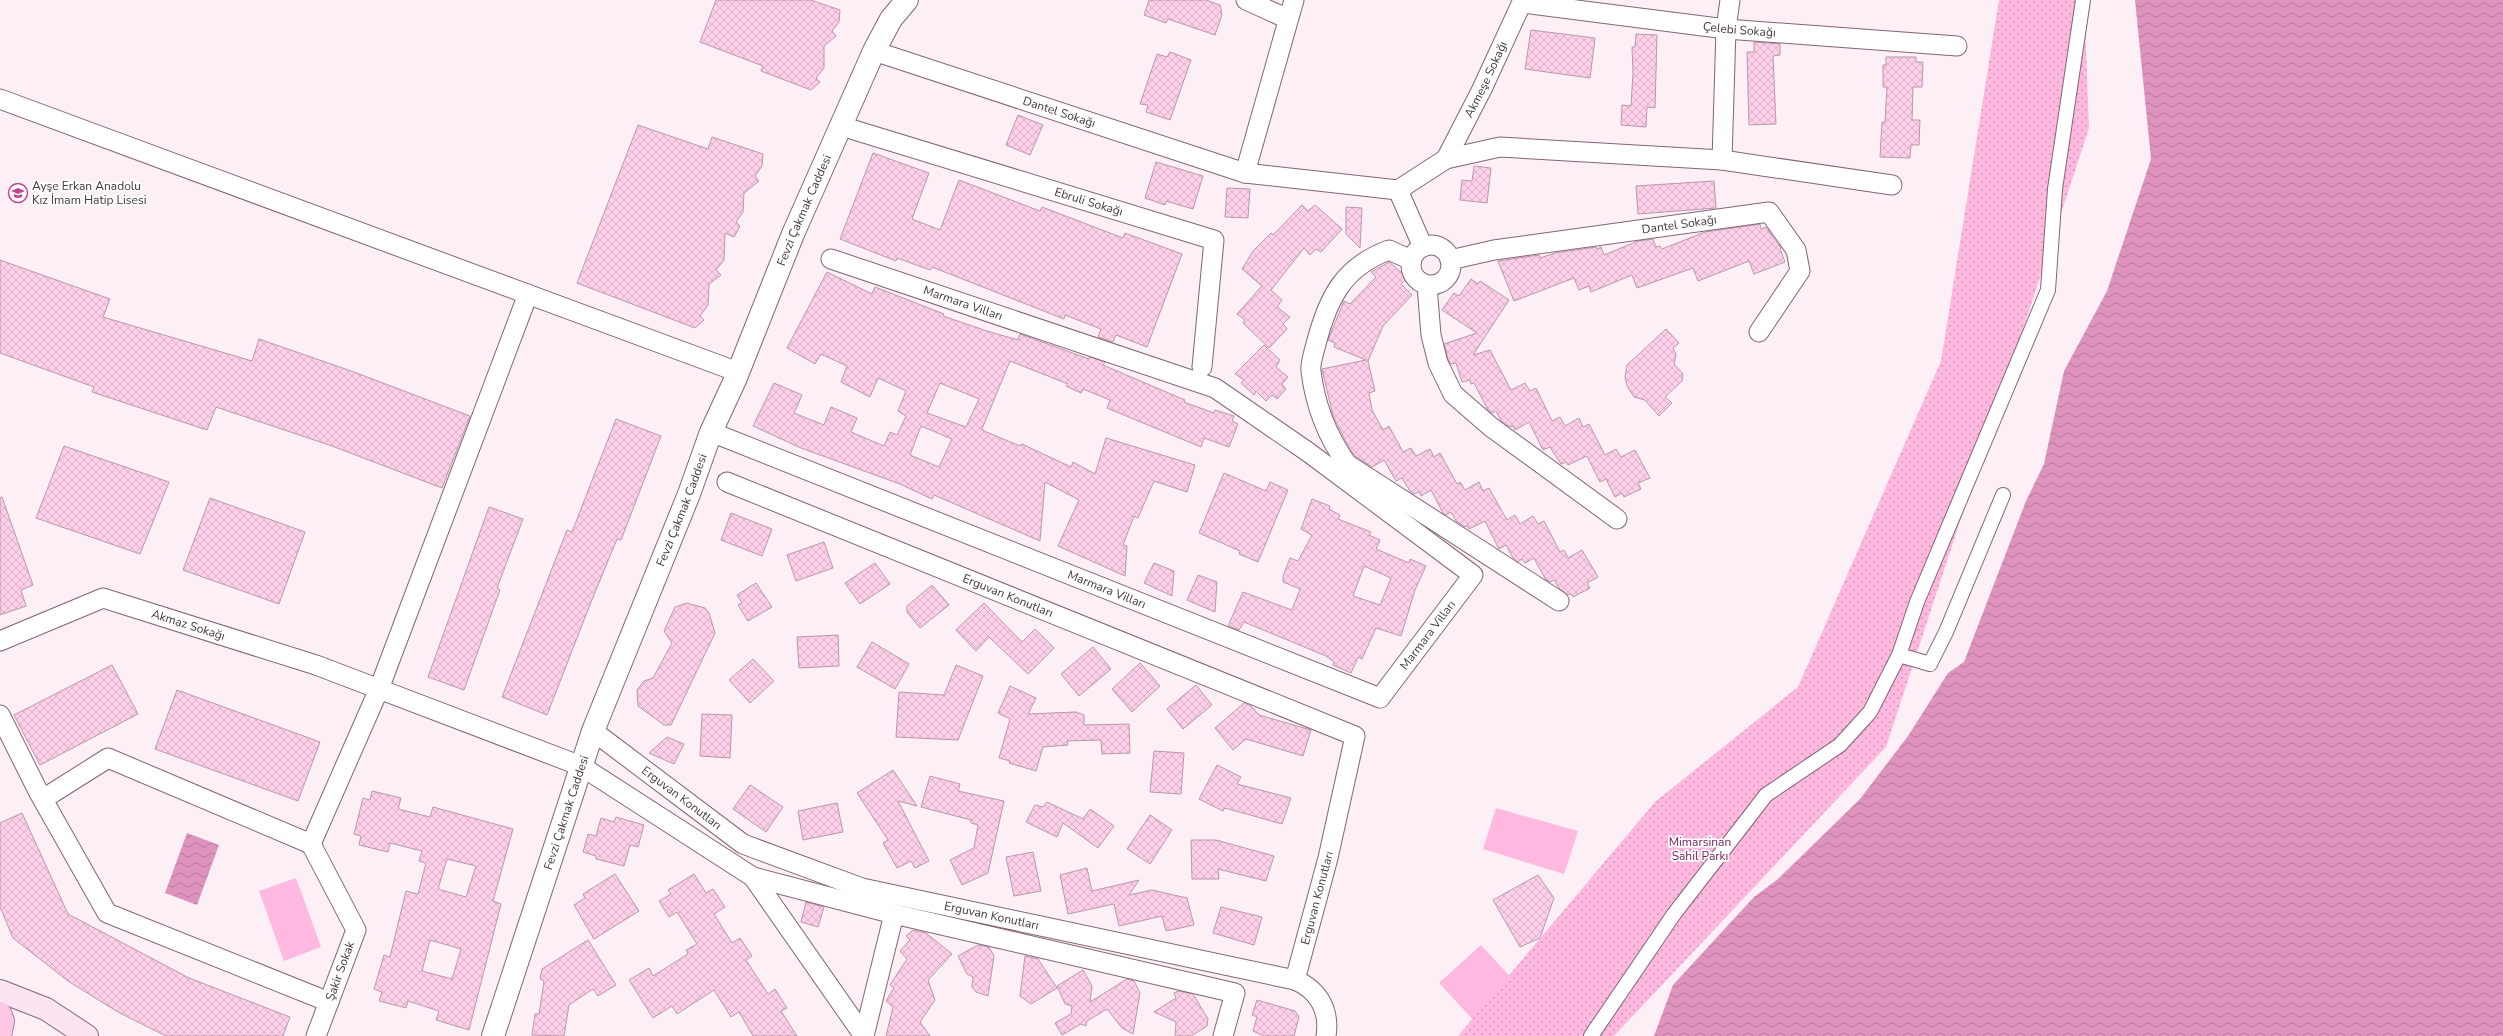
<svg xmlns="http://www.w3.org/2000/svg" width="2503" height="1036" font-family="'Nunito Sans',sans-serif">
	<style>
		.grass { fill: #ffb8df }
		.park { fill: url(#park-dots) }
		.water { fill: url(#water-waves) }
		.building { fill: url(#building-cross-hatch); stroke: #b998aa; fill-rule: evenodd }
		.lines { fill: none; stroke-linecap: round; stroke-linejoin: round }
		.pedestrian-casing { stroke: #836475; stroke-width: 16 }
		.minor-casing { stroke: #836475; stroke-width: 21 }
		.tertiary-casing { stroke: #836475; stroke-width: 24 }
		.secondary-casing { stroke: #836475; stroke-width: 24 }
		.primary-casing { stroke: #bc7ca0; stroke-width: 24 }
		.pedestrian { stroke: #fff; stroke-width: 14 }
		.minor { stroke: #fff; stroke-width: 19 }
		.tertiary { stroke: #fff; stroke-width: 22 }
		.secondary { stroke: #fee3f3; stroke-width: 22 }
		.primary { stroke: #fec7e6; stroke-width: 22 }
		.labels { text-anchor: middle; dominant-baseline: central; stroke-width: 3.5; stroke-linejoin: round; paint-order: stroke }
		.street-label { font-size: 12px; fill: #44363d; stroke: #fff }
		.poi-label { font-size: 12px; fill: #44363d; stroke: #fff; text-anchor: start }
		.park-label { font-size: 12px; fill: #79245c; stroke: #fff }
	</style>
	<defs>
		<pattern id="park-dots" width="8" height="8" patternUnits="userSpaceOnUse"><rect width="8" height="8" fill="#ffb8df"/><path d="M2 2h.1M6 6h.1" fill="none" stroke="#d096b6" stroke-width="1.8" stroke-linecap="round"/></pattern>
		<pattern id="water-waves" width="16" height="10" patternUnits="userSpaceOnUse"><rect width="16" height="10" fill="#dd93bd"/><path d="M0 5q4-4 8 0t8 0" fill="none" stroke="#b5799b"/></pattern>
		<pattern id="building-cross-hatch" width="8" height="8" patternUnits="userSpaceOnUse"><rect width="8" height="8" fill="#fecfe8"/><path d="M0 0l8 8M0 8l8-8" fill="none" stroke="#dbb2c8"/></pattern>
	</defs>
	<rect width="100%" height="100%" fill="#fdeff6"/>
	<path class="grass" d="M 1496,808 L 1578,831 L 1564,874 L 1483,849 Z
		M 296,878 L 321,947 L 284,961 L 259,891 Z
		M 1481,945 L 1540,1009 L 1488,1036 L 1439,983 Z"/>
	<path class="park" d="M 1999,0 L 2084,0 L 2089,128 L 1886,747 L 1614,1036 L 1458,1036 L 1655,802 L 1798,687 L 1941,361 Z"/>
	<path class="water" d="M 2135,0 L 2503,0 L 2503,1036 L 1654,1036 L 1673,985 L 1754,897 L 1778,879 L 1860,799 L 1908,736 L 1948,673 L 1964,662 L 2026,501 L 2044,464 L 2064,371 L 2107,291 L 2151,159 Z
		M 187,833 L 219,845 L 197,905 L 165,893 Z"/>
	<path class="building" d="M 716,0 L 811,0 L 840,10 L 839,22 L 832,31 L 836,36 L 824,46 L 824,68 L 816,78 L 820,82 L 811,90 L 761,71 L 763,66 L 700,42 Z
		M 1149,0 L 1206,0 L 1220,5 L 1222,15 L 1215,35 L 1168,19 L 1166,23 L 1144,15 Z
		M 1531,30 L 1595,38 L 1590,78 L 1525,69 Z
		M 1636,34 L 1657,35 L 1655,108 L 1647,107 L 1646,127 L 1621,125 L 1622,105 L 1631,106 L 1633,73 L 1632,47 L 1635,47 Z
		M 1754,42 L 1780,44 L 1780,55 L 1773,56 L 1776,124 L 1749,125 L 1747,52 L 1754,52 Z
		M 1170,52 L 1191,60 L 1170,120 L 1146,112 L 1148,105 L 1140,104 L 1157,54 L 1167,57 Z
		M 1886,57 L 1916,57 L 1916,62 L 1923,62 L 1922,87 L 1913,87 L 1912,120 L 1920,120 L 1919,145 L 1911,145 L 1910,158 L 1880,157 L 1882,122 L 1885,122 L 1887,87 L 1883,87 L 1883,65 L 1886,65 Z
		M 1018,115 L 1043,125 L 1030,155 L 1006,145 Z
		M 638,125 L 708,149 L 712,137 L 763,154 L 762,166 L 755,176 L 759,181 L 744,193 L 743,212 L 736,222 L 740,226 L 734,237 L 725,233 L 724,260 L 716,270 L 721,275 L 709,284 L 708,305 L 700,316 L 704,320 L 695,328 L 577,283 Z
		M 873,153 L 929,173 L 912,219 L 940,230 L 959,180 L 1040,211 L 1042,207 L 1123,238 L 1125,233 L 1182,254 L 1147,347 L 1116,335 L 1113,342 L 1098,337 L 1101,329 L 1065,315 L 1064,319 L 932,267 L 930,270 L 897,258 L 896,261 L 840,239 Z
		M 1156,162 L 1203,176 L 1193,209 L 1166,201 L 1165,205 L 1145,198 Z
		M 1474,166 L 1491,168 L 1487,203 L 1460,200 L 1462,180 L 1472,181 Z
		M 1714,181 L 1716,208 L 1638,214 L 1636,186 Z
		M 1227,188 L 1250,189 L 1248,218 L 1225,217 Z
		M 1302,205 L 1308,211 L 1315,205 L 1342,229 L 1321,252 L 1316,249 L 1310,255 L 1304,248 L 1271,290 L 1282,300 L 1277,307 L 1290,317 L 1283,324 L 1287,329 L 1269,348 L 1243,323 L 1245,320 L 1237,314 L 1262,286 L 1242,269 L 1253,251 L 1271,233 L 1273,235 Z
		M 1346,207 L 1362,208 L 1360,248 L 1346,234 Z
		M 1760,224 L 1761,229 L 1766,227 L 1781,248 L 1780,249 L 1785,262 L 1754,274 L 1749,261 L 1698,281 L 1693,268 L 1637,288 L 1632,275 L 1591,292 L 1589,286 L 1579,290 L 1574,278 L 1514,301 L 1498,261 L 1539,255 L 1540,258 L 1555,253 L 1596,247 L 1597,249 L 1601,247 L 1604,255 L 1638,241 L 1653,239 L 1656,247 L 1660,246 L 1662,249 L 1705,232 Z
		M 0,260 L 110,299 L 103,317 L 252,361 L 259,339 L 354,372 L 470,416 L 442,488 L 332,446 L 216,407 L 207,430 L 92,392 L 94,387 L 0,353 Z
		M 1389,262 L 1408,278 L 1401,284 L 1412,295 L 1383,326 L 1368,361 L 1375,391 L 1369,393 L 1372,410 L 1383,430 L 1389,426 L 1403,452 L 1411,448 L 1416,456 L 1430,449 L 1434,457 L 1440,453 L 1457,484 L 1460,482 L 1465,490 L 1479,482 L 1483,491 L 1489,488 L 1507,520 L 1515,515 L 1520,524 L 1533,516 L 1538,524 L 1544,521 L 1560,552 L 1564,550 L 1568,558 L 1582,550 L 1598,577 L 1587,583 L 1590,588 L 1573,597 L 1571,594 L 1568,595 L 1559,588 L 1554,580 L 1550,582 L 1546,580 L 1534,558 L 1525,563 L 1522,559 L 1518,562 L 1513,558 L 1506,545 L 1499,549 L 1485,521 L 1469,529 L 1468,526 L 1465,527 L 1456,521 L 1451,512 L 1446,515 L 1443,513 L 1431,490 L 1421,496 L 1419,492 L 1414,494 L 1410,491 L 1402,478 L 1396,481 L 1384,460 L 1372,467 L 1355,456 L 1349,448 L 1333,416 L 1322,369 L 1366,360 L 1334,347 L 1335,343 L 1328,340 L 1344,301 L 1350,304 L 1376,277 L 1371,272 Z
		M 827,272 L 872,294 L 875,287 L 944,314 L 943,316 L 987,331 L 1018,340 L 1020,334 L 1089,359 L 1090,357 L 1105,362 L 1103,365 L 1185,400 L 1184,402 L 1214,413 L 1215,410 L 1234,416 L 1232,421 L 1238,424 L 1229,447 L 1204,438 L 1201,447 L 1107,408 L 1110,400 L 1083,389 L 1081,393 L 1066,386 L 1068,384 L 1010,361 L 982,429 L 984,431 L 1020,446 L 1022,444 L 1071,467 L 1073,462 L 1095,474 L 1106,438 L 1195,465 L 1187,492 L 1154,481 L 1138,518 L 1134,516 L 1123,545 L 1127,546 L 1125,576 L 1058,546 L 1079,500 L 1045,482 L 1040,541 L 934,495 L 932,499 L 900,484 L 801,448 L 753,426 L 774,383 L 802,395 L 794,413 L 824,425 L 831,407 L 857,418 L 851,432 L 884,446 L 890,432 L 897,435 L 906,416 L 898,411 L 906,391 L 878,378 L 870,397 L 841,382 L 847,366 L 821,354 L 815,364 L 787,348 ZM 940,383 L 979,399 L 966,427 L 927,413 ZM 921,426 L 952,439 L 939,467 L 910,455 Z
		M 1471,279 L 1478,284 L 1480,281 L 1509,300 L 1473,355 L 1490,350 L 1511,390 L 1525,383 L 1530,391 L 1536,388 L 1552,421 L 1560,417 L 1565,426 L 1579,418 L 1583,427 L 1589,424 L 1605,455 L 1616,449 L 1621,457 L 1635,450 L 1650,478 L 1638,483 L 1641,489 L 1624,497 L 1622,493 L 1615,497 L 1606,479 L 1600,482 L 1587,456 L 1568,465 L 1566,462 L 1561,464 L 1550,447 L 1543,450 L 1529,422 L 1515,430 L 1513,426 L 1510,427 L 1501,421 L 1496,411 L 1492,413 L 1488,410 L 1474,383 L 1471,384 L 1470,380 L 1462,382 L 1456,363 L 1451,364 L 1448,359 L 1444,344 L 1477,333 L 1442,310 L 1454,293 L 1459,296 Z
		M 1666,329 L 1679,343 L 1673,348 L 1676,354 L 1674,364 L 1683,374 L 1682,381 L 1665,397 L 1672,403 L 1659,416 L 1645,400 L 1634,397 L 1627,386 L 1625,377 L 1627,365 Z
		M 1264,345 L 1280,360 L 1276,367 L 1288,377 L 1282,384 L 1286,389 L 1277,399 L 1272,395 L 1266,401 L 1256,391 L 1254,395 L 1241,383 L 1244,380 L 1235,374 Z
		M 616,419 L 661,436 L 621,540 L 617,539 L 591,602 L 547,715 L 502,697 L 567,530 L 572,532 Z
		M 64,446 L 169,482 L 140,554 L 36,518 Z
		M 1224,473 L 1266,491 L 1270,482 L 1288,490 L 1258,562 L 1239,554 L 1240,551 L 1199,533 Z
		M 2,497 L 33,585 L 21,590 L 26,606 L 0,615 L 0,498 Z
		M 210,498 L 305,532 L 279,604 L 183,570 Z
		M 1312,499 L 1330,506 L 1329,509 L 1340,515 L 1338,519 L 1371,532 L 1369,535 L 1380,540 L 1376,549 L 1409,563 L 1410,559 L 1426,566 L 1415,590 L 1401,636 L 1376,628 L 1362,659 L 1358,657 L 1351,673 L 1333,665 L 1334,662 L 1326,656 L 1244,622 L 1239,630 L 1228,626 L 1243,592 L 1292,610 L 1300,589 L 1283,582 L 1283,576 L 1290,558 L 1298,561 L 1312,535 L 1301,529 ZM 1364,566 L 1391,578 L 1380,605 L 1353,596 Z
		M 489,507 L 523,519 L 497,588 L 500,590 L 464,690 L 428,677 Z
		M 731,513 L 772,529 L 762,556 L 721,540 Z
		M 824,542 L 833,568 L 796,581 L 787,555 Z
		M 875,563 L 890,584 L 860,604 L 845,583 Z
		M 1154,563 L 1174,571 L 1172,596 L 1144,583 Z
		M 1198,575 L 1217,582 L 1215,612 L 1187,600 Z
		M 756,583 L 772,607 L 748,621 L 738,605 L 742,603 L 737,595 Z
		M 932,585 L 949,605 L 920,628 L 907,612 L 907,606 Z
		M 687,603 L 705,608 L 709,613 L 715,633 L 671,725 L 664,725 L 638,706 L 637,690 L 644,681 L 653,678 L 672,643 L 664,631 L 675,607 Z
		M 984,603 L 1022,642 L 1035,629 L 1054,648 L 1028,674 L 989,637 L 976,651 L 956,630 Z
		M 838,635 L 839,666 L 799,668 L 797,637 Z
		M 872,642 L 909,664 L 895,689 L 857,667 Z
		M 1093,647 L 1111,669 L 1079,696 L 1061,674 Z
		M 753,659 L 774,681 L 750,703 L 729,680 Z
		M 1140,663 L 1160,686 L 1132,712 L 1112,689 Z
		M 112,665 L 138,714 L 40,765 L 14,715 Z
		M 956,665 L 983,676 L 958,740 L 896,737 L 899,692 L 944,695 Z
		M 1196,685 L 1212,705 L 1183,729 L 1167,709 Z
		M 1010,686 L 1036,698 L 1028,714 L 1076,712 L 1084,715 L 1084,725 L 1129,724 L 1130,753 L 1102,754 L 1101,740 L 1067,741 L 1068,745 L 1043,747 L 1036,771 L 1009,763 L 1010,761 L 999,758 L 1010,719 L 998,713 Z
		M 177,690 L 320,742 L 298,801 L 155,749 Z
		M 1244,703 L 1251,706 L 1259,715 L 1311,730 L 1303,756 L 1246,739 L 1233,750 L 1215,728 Z
		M 702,714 L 732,715 L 730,758 L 700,756 Z
		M 667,737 L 684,744 L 674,764 L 649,753 Z
		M 1154,751 L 1184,753 L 1181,794 L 1150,792 Z
		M 1217,765 L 1241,777 L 1237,784 L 1291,798 L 1282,824 L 1225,808 L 1223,811 L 1199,799 Z
		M 893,770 L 917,806 L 898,801 L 929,861 L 915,868 L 911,861 L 897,868 L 883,843 L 888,840 L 857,793 Z
		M 930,776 L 960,784 L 958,791 L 1004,801 L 988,873 L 962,885 L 950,860 L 974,848 L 978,825 L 971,823 L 971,820 L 921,807 Z
		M 750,785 L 783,807 L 766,832 L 733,809 Z
		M 372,791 L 401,798 L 398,809 L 430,817 L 433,807 L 513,829 L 493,901 L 501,904 L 469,1030 L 436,1020 L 439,1011 L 408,1001 L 406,1008 L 379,1001 L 382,992 L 374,989 L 384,955 L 390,957 L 406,891 L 418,894 L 426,863 L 419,861 L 422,851 L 390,843 L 388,852 L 359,845 L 361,836 L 354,834 L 363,798 L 370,800 ZM 447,859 L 476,866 L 466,897 L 438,889 ZM 430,940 L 461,949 L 452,979 L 422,971 Z
		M 1047,802 L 1083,819 L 1090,809 L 1114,826 L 1098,848 L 1063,823 L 1057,837 L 1026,822 L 1035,805 L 1043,807 Z
		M 837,803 L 843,832 L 803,840 L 798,811 Z
		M 22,813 L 68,914 L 189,978 L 290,1017 L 283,1036 L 166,1036 L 118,1012 L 68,981 L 13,938 L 0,907 L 0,823 Z
		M 1150,815 L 1172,830 L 1150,864 L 1127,849 Z
		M 616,817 L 644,825 L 638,847 L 630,845 L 624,866 L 596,859 L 596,856 L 583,852 L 588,834 L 596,836 L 601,818 L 614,822 Z
		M 1191,840 L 1216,840 L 1274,856 L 1266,881 L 1218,869 L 1219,879 L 1192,879 Z
		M 1033,852 L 1041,891 L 1014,896 L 1006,857 Z
		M 1087,868 L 1092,891 L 1139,880 L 1129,895 L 1152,890 L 1187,898 L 1194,925 L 1166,931 L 1162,916 L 1119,926 L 1114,904 L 1068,914 L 1060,875 Z
		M 615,874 L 639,911 L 594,939 L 574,905 L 585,898 L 583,894 Z
		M 694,874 L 706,893 L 713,889 L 725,907 L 714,914 L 732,943 L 740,938 L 752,956 L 746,960 L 768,994 L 775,989 L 787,1008 L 781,1011 L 797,1036 L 753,1036 L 739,1012 L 731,1017 L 714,990 L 677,1014 L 672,1006 L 653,1018 L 629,980 L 649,968 L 653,976 L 688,954 L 686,950 L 697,944 L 677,912 L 669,917 L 659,901 L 671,894 L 668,890 Z
		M 1538,875 L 1554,898 L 1540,938 L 1520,947 L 1493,900 Z
		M 806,902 L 824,907 L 818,927 L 801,922 Z
		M 1221,907 L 1262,917 L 1254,945 L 1213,933 Z
		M 913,930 L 926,933 L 952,954 L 928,980 L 935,1000 L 920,1022 L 930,1036 L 886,1036 L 893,1007 L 886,1001 L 894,988 L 890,985 L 907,959 L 900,951 L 910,940 L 906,936 Z
		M 588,940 L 616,985 L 598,996 L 593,989 L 569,1005 L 564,1036 L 532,1035 L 535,1014 L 539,1014 L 544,981 L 540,979 L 542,969 Z
		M 978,945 L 989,947 L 994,956 L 988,996 L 976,992 L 972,987 L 973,977 L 967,974 L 958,956 Z
		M 1025,956 L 1038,959 L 1057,988 L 1031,1004 L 1020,996 Z
		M 1083,970 L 1092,986 L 1090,1002 L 1127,979 L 1134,981 L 1140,993 L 1133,1034 L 1122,1028 L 1107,1009 L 1087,1021 L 1086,1026 L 1081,1024 L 1062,1035 L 1055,1023 L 1071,1014 L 1072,1006 L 1065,1004 L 1057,986 Z
		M 1178,991 L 1193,994 L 1208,1019 L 1207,1026 L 1191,1036 L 1175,1036 L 1176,1022 L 1154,1012 L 1176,998 L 1174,993 Z
		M 1257,1000 L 1295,1011 L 1299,1017 L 1294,1036 L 1264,1036 L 1253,1031 L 1257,1017 L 1252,1015 Z"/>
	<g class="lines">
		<defs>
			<path id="pedestrian" d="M 1899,655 L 1930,664 L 1946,632 L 2003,495
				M 1591,1036 L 1674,914 L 1766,795 L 1840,745 L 1870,712 L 1899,655 L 1917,602 L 2048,290 L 2055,189 L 2083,0"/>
			<g id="minor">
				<path d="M 1246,0 L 1288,19"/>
				<path d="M 1294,0 L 1245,173 L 1398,190"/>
				<path id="s1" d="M 1522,3 L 1726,29 L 1957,46"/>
				<path id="s2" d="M 874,51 L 1245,173"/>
				<path d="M 0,99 L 738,372"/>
				<path id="s3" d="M 841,126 L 1214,240 L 1202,367"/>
				<path id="s4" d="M 1446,159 L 1482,89 L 1523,0"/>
				<path d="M 1722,160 L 1726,29 L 1730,0"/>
				<circle cx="1431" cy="265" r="20"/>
				<path d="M 1423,247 L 1398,190 L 1446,159 L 1500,147 L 1722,160 L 1892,185"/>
				<path d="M 1411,260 L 1389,250 C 1343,267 1328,298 1316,344 C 1314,352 1310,363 1311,371 C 1315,405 1327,436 1347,464 L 1559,601"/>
				<path id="s5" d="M 1450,260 L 1494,250 L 1769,212 L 1796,250 L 1800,271 L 1759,332"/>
				<path d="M 1427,286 L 1431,335 L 1438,363 L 1453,394 L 1491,427 L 1617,519"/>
				<path id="s6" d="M 711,432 L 1380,698 L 1473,575 L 1308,452 L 1215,388 L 831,259"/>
				<path id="s7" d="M 727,482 L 1355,736 L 1328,858 L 1295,980"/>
				<path id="s8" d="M 0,641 L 103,598 L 316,665 L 581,766 L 753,877 L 864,1036"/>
				<path d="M 0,715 L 38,791 L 107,913 L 329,1002"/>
				<path id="s9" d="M 593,731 L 743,844 L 862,888 L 1295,980 C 1319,990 1330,1011 1326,1036"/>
				<path d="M 43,799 L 108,758 L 311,844"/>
				<path d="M 311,844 L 379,689 L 528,294"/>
				<path d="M 311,844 L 356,930 L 316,1036"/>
				<path d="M 753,877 L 894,914 L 1235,993 L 1223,1036"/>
				<path d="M 864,1036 L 894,914"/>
			</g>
			<g id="tertiary">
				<path id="s10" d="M 493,1036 L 593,731 L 689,494 L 711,432 L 735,380 L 793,234 L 874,51 L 891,19 L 907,0"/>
			</g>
			<path id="secondary" d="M 0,991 L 46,1009 L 87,1036"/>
			<path id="primary" d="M 0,1013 L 3,1021 L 0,1036"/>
		</defs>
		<use href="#pedestrian" class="pedestrian-casing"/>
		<use href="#minor" class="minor-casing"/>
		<use href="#tertiary" class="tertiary-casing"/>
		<use href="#secondary" class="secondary-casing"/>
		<use href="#primary" class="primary-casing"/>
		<use href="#pedestrian" class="pedestrian"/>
		<use href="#minor" class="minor"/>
		<use href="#tertiary" class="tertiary"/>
		<use href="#secondary" class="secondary"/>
		<use href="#primary" class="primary"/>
	</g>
	<defs>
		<symbol id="school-ring" viewBox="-11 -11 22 22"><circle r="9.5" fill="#fff" stroke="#c14494" stroke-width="1.5"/><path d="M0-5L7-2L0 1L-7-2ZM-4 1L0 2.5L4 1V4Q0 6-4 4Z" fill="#c14494"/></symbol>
	</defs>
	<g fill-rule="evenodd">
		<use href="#school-ring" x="7" y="182" width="22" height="22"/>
	</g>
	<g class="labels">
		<g class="street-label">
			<text stroke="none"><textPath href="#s1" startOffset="219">Çelebi Sokağı</textPath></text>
			<text stroke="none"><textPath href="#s4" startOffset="89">Akmeşe Sokağı</textPath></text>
			<text stroke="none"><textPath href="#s2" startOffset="195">Dantel Sokağı</textPath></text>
			<text stroke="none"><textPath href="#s3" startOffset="259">Ebruli Sokağı</textPath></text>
			<text stroke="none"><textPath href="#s10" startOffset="883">Fevzi Çakmak Caddesi</textPath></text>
			<text stroke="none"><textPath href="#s5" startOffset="232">Dantel Sokağı</textPath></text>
			<text transform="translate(963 303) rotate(19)">Marmara Vilları</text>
			<text stroke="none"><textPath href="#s10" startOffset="559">Fevzi Çakmak Caddesi</textPath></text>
			<text stroke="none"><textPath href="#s6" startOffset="426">Marmara Vilları</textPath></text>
			<text stroke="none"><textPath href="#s7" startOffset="303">Erguvan Konutları</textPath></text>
			<text stroke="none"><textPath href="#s8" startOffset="201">Akmaz Sokağı</textPath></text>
			<text stroke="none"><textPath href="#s6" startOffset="799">Marmara Vilları</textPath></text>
			<text stroke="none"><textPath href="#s9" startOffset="111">Erguvan Konutları</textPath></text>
			<text stroke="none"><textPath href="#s10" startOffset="235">Fevzi Çakmak Caddesi</textPath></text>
			<text transform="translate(1317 898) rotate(-75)">Erguvan Konutları</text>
			<text stroke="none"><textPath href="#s9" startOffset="447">Erguvan Konutları</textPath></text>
			<text transform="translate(340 971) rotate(-70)">Şakir Sokak</text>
		</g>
		<g class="poi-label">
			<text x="32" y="186">Ayşe Erkan Anadolu<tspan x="32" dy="14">Kız İmam Hatip Lisesi</tspan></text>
		</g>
		<g class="park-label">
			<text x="1700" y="842">Mimarsinan<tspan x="1700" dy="14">Sahil Parkı</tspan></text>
		</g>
	</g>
</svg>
